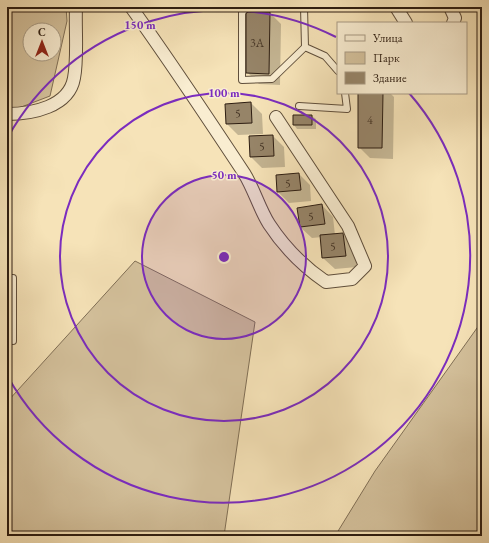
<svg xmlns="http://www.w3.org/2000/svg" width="489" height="543" font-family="'EB Garamond',serif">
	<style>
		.green { fill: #d4c19c; stroke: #806f56; fill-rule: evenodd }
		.shadow { fill: #0003 }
		.building { fill: #968468; stroke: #2d1d11 }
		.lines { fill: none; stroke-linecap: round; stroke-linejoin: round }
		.lane-casing { stroke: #5f4e3b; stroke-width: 8 }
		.street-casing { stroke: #5f4e3b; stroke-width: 14 }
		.lane { stroke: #f9edd1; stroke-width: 6 }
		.street { stroke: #f9edd1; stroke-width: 12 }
		.ring { fill: none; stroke: #7b2cbf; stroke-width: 2 }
		.labels { text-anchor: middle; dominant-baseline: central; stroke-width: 3; stroke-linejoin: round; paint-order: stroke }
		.number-label { font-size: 12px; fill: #473727 }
		.centre { fill: #7b2cbf; stroke: #f9edd1; stroke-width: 2 }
		.ring-label { font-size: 12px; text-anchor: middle; font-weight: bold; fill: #7b2cbf; stroke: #f9edd1; stroke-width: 3; stroke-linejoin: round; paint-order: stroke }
	</style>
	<rect width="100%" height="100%" fill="#f6e3b8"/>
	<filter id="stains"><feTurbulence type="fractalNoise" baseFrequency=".005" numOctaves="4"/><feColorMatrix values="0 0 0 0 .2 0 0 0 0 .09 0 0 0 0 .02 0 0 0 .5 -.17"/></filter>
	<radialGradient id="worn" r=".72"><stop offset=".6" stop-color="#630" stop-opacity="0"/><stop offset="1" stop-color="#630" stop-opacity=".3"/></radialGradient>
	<path class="green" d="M 7,7 L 66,7 L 67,21 L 50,96 L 16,109 L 7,109 ZM 30,30 L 54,30 L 54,54 L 30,54 Z
		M 135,261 L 255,322 L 224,536 L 7,536 L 7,402 Z
		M 482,321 L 482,536 L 335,536 L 375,471 Z"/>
	<path class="shadow" d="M 270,13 L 281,24 L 280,85 L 259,84 L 248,73 Z
		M 359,93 L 390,93 L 394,97 L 393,159 L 370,158 L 359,147 Z
		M 251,103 L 262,114 L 263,134 L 238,135 L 227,124 Z
		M 312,116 L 316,119 L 316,129 L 297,129 L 294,125 Z
		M 273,136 L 284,147 L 285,167 L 262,168 L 251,157 Z
		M 299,174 L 310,185 L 311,201 L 289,203 L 278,192 Z
		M 322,205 L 333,217 L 335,235 L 343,234 L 354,245 L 357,267 L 335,269 L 323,258 L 322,237 L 312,238 L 300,227 Z"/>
	<path class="building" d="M 248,12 L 270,12 L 269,74 L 246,73 L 246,14 Z
		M 358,93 L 383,93 L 382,148 L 358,148 Z
		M 251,102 L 252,123 L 226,124 L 225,104 Z
		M 293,115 L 312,115 L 312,125 L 293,125 Z
		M 273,135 L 274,156 L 250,157 L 249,136 Z
		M 299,173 L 301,190 L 277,192 L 276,175 Z
		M 322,204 L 325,224 L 300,227 L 297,208 Z
		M 343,233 L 346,256 L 322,258 L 320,235 Z"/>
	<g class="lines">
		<defs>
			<path id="lane" d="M 246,7 L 242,13 L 242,80 L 272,79 L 305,47 L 304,7
				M 305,47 L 325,56 L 338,71
				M 299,106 L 347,109 L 345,93
				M 7,278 L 13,278 L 13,341"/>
			<path id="street" d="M 131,7 C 170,61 207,117 244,173 C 254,189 259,208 269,224 C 284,247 304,267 326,282 L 352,279 L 365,266 L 348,226 L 276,117
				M 396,7 L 406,23
				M 450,7 L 455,18 L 453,23
				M 7,114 C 32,114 69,107 74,78 C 78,58 75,28 76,7"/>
		</defs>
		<use href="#lane" class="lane-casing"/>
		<use href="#street" class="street-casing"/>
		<use href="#lane" class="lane"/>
		<use href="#street" class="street"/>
	</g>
	<circle cx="224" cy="257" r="82" fill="#7b2cbf" fill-opacity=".12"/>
	<g class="ring">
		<circle cx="224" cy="257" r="82"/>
		<circle cx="224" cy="257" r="164"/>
		<path d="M8 137A247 247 0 0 1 336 37M409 93A247 247 0 1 1 8 377"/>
	</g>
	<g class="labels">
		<g class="number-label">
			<text x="257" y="43">3А</text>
			<text x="238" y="113">5</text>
			<text x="370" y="120">4</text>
			<text x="262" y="146">5</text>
			<text x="288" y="183">5</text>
			<text x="311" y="216">5</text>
			<text x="333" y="246">5</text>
		</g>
	</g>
	<circle cx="224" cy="257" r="6" class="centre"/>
	<g class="ring-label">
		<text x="140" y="29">150 m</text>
		<text x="224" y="97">100 m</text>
		<text x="224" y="179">50 m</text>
	</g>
	<rect width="489" height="543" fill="none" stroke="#f6e3b8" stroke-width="24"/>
	<rect x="8" y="8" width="473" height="527" fill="none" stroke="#2d1d11" stroke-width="2"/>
	<rect x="12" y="12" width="465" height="519" fill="none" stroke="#2d1d11"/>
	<rect x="337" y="22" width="130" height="72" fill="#f9edd1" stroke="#a79a84"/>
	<rect x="345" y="35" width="20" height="6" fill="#f9edd1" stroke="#a79a84"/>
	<text x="373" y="42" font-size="12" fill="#2d1d11">Улица</text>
	<rect x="345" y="52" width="20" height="12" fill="#d4c19c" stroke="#a79a84"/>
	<text x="373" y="62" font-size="12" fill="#2d1d11">Парк</text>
	<rect x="345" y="72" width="20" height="12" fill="#968468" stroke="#a79a84"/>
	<text x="373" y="82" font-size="12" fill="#2d1d11">Здание</text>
	<g transform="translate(42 42)"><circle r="19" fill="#f9edd1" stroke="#a79a84"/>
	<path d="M0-3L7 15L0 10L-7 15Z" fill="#8f2418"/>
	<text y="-6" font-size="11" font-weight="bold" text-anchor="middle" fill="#2d1d11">С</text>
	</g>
	<rect width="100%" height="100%" filter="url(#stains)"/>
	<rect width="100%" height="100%" fill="url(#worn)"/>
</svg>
